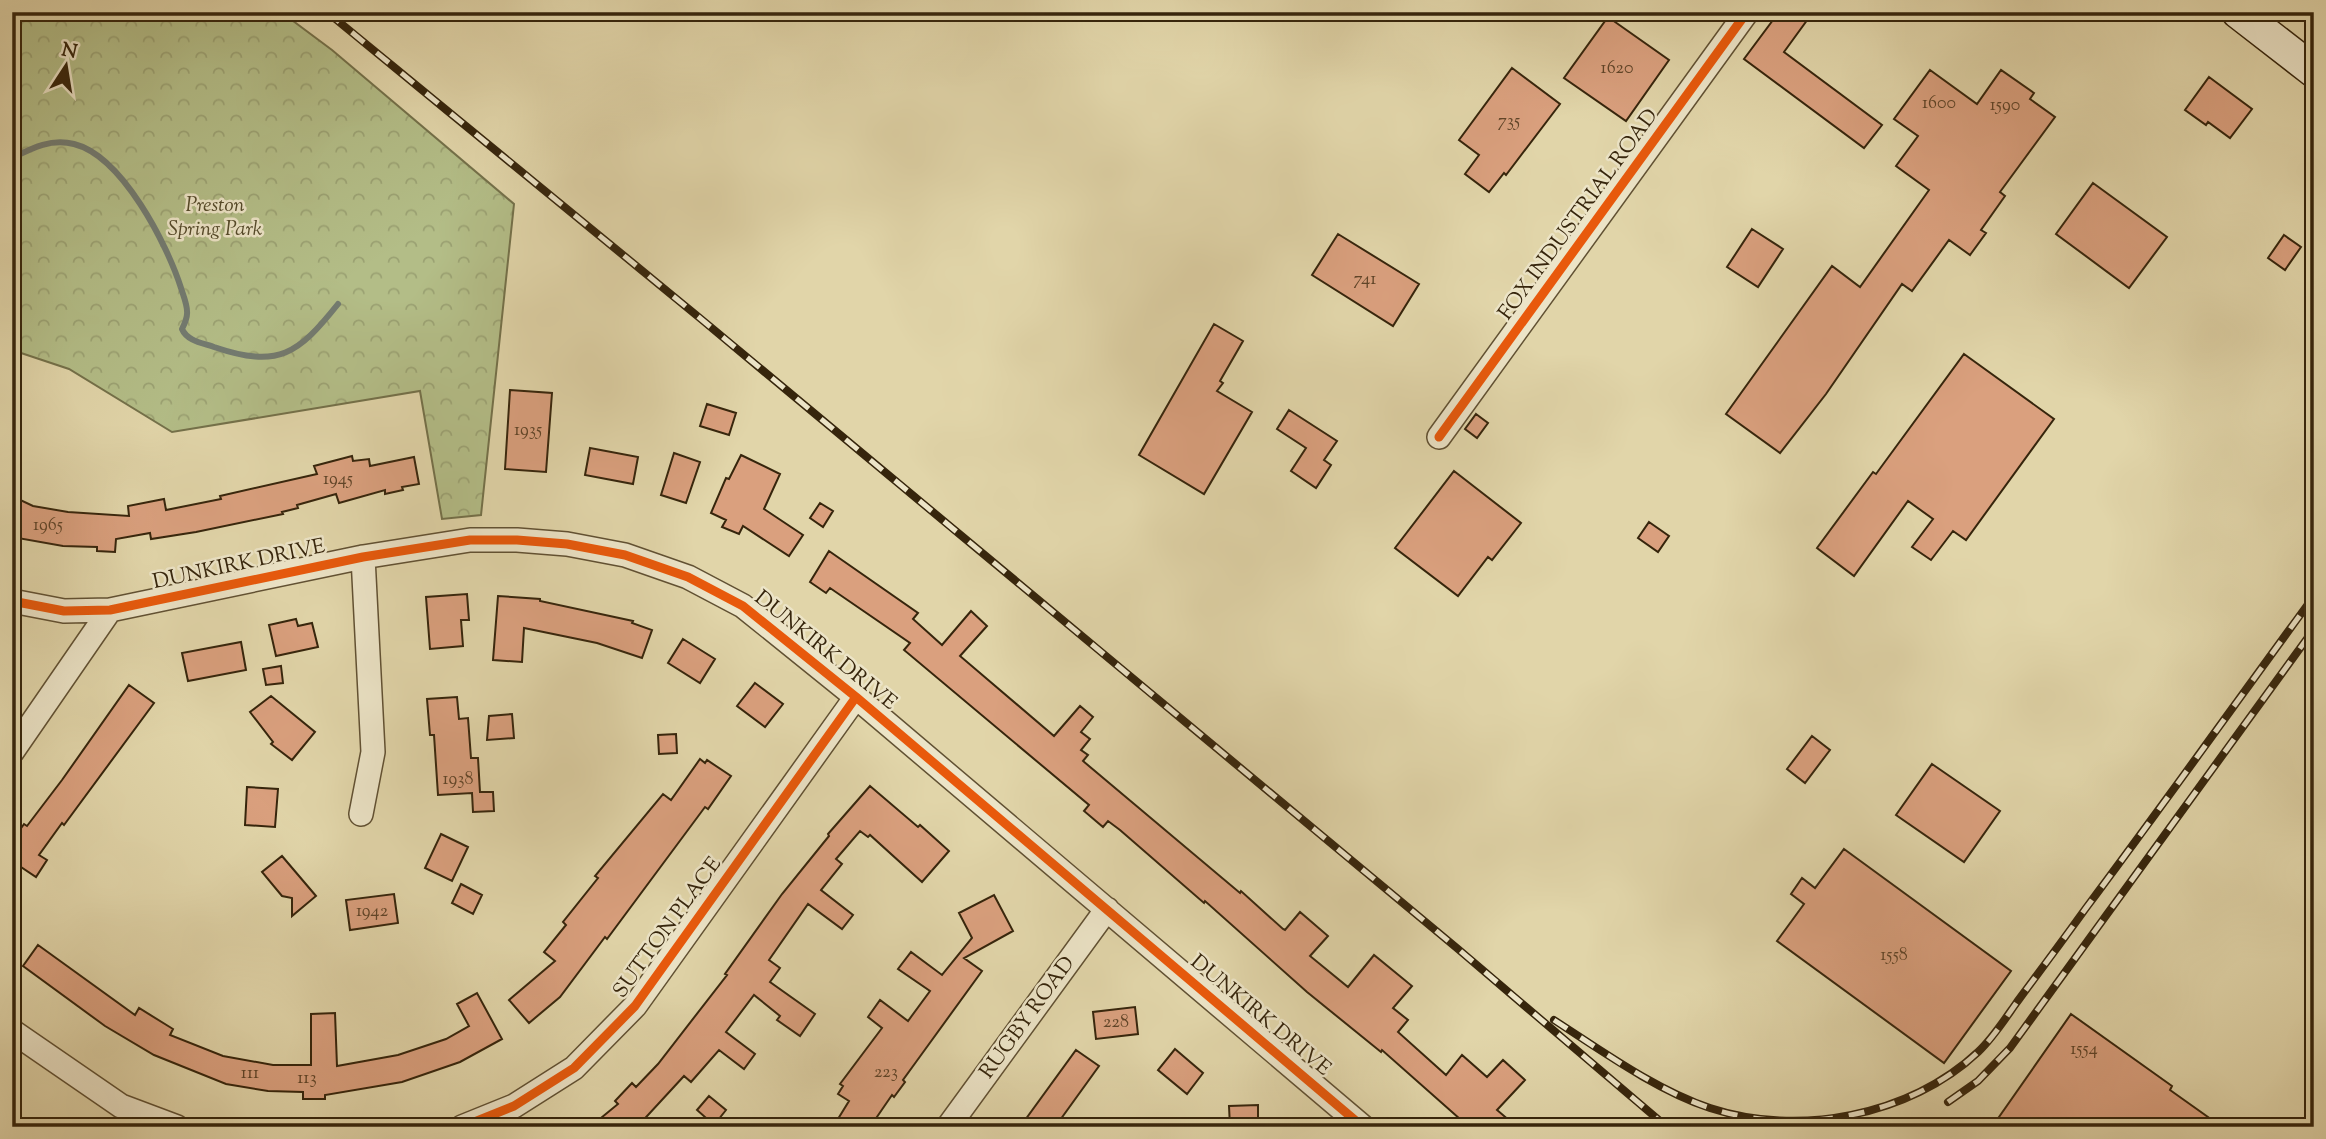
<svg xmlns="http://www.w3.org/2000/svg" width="2326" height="1139" font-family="'Sorts Mill Goudy',serif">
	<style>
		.forest { fill: url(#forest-crowns); stroke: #74714a; stroke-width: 2 }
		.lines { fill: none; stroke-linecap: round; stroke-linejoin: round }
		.stream { stroke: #737b71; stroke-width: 6 }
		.building { fill: #daa07e; stroke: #36250c; stroke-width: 2 }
		.minor-casing { stroke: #615133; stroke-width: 26 }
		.secondary-casing { stroke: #36250c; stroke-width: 35 }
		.minor { stroke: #ece4c7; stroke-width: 23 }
		.secondary { stroke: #ece4c7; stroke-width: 32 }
		.rail-casing { stroke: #36250c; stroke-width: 8 }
		.rail { stroke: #ece4c7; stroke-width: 5; stroke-dasharray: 16; stroke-linecap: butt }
		.cycleway-casing { stroke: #ece4c7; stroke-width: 13 }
		.cycleway { stroke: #e8590c; stroke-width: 9 }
		.labels { text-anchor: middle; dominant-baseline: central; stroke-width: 5; stroke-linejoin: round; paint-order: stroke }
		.number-label { font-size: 18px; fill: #5f4428 }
		.park-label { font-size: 21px; font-style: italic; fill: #554b2b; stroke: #ece4c7 }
		.street-label { font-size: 21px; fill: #36250c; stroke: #ece4c7 }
	</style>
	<defs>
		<pattern id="forest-crowns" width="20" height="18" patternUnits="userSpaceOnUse" patternTransform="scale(1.75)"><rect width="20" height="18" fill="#b3bd87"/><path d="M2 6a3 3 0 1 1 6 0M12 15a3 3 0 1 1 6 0" fill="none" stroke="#9ba273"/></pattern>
	</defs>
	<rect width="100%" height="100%" fill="#e1d5a9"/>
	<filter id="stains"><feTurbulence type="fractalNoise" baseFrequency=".00286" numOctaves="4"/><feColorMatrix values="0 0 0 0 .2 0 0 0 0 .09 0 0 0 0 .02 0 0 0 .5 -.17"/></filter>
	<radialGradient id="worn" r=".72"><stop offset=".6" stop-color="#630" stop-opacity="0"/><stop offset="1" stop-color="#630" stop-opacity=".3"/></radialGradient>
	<path class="forest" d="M 12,12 L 281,12 L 332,50 L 514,204 L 481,515 L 442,519 L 420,391 L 172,432 L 69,369 L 12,350 Z"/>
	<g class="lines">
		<path class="stream" d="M 12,158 C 32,148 51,138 74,144 C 122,156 167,244 181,288 C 183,295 188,306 187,314 C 187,319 184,325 182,329 C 187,341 203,343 214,347 C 279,369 298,354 338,304"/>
	</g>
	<path class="building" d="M 1779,12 L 1813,12 L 1784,52 L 1882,125 L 1864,148 L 1744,59 Z
		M 1608,17 L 1669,60 L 1626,121 L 1564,78 Z
		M 1512,68 L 1560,104 L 1506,175 L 1504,173 L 1489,192 L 1465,174 L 1479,155 L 1459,140 Z
		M 1930,70 L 1977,104 L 2001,70 L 2034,93 L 2030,99 L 2055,117 L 2000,192 L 2005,196 L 1981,230 L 1986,233 L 1970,255 L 1949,240 L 1912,291 L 1902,284 L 1826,394 L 1780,453 L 1726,414 L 1832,266 L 1860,287 L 1929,190 L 1896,166 L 1918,136 L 1894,119 Z
		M 2209,77 L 2252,109 L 2230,138 L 2208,122 L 2206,125 L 2185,110 Z
		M 2093,183 L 2167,237 L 2129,288 L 2056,234 Z
		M 1752,229 L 1783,249 L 1758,287 L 1727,267 Z
		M 1338,234 L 1419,284 L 1393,326 L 1312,275 Z
		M 2284,235 L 2301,247 L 2285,270 L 2268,258 Z
		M 1214,324 L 1243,341 L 1220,381 L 1223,383 L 1217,391 L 1252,412 L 1204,494 L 1139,455 Z
		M 1964,354 L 2054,419 L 1966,540 L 1953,531 L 1931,560 L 1912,547 L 1933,519 L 1908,501 L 1854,576 L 1817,548 L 1873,472 L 1876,474 Z
		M 510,390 L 552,393 L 546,472 L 505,469 Z
		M 707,404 L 736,413 L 729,435 L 700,426 Z
		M 1289,410 L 1337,441 L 1324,460 L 1331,465 L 1316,488 L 1291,471 L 1306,448 L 1277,429 Z
		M 1476,414 L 1488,423 L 1477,438 L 1465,429 Z
		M 590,448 L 638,457 L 633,484 L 585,475 Z
		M 674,453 L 700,462 L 686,503 L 661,495 Z
		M 741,455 L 780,474 L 764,509 L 803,535 L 789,556 L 743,526 L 739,534 L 722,527 L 726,520 L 711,513 L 726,478 L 729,479 Z
		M 352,456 L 353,461 L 369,459 L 370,466 L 414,457 L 419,484 L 402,487 L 403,490 L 385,494 L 385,490 L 339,503 L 336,494 L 297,505 L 298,508 L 282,512 L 283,514 L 196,532 L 151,539 L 150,533 L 116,539 L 115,552 L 97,551 L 97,547 L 63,546 L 12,537 L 12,496 L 33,506 L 68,512 L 129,516 L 128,506 L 164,499 L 166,510 L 221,499 L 220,496 L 317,474 L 314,466 Z
		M 1454,471 L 1521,523 L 1492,560 L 1488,557 L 1458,596 L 1395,548 Z
		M 820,503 L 833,511 L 823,527 L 810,518 Z
		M 1649,522 L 1669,536 L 1658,552 L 1638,538 Z
		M 829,551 L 918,613 L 913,619 L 942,645 L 971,611 L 987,626 L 960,656 L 1054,736 L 1080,706 L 1093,717 L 1081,732 L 1090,739 L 1081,750 L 1088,755 L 1083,761 L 1240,893 L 1241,891 L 1283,929 L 1285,930 L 1300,912 L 1328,936 L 1310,956 L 1348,987 L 1374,955 L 1412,986 L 1393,1008 L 1408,1020 L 1398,1032 L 1446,1075 L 1462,1055 L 1487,1077 L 1503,1060 L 1525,1080 L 1497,1110 L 1517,1127 L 1469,1127 L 1382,1050 L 1381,1052 L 1307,992 L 1205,901 L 1204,903 L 1120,830 L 1108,821 L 1103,827 L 1084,811 L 1089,805 L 904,650 L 910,643 L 830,588 L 826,593 L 810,582 Z
		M 467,594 L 469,620 L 461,620 L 463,646 L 430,649 L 426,597 Z
		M 498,596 L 540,599 L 540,601 L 633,621 L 632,623 L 652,630 L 642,658 L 597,643 L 524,628 L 522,662 L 493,660 Z
		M 296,619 L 298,626 L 312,623 L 318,647 L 276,656 L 269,625 Z
		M 683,639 L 715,659 L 700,683 L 668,663 Z
		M 241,642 L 246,670 L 188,681 L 182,653 Z
		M 281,666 L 283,683 L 266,685 L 263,669 Z
		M 755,683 L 783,704 L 765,727 L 737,706 Z
		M 129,685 L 154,703 L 64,825 L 62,823 L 39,855 L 47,860 L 36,877 L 12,861 L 12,841 L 24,824 L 27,826 L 62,780 Z
		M 271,696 L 315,732 L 292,760 L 271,744 L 273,742 L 250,712 Z
		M 457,697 L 459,719 L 468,718 L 471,758 L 478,758 L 480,792 L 493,792 L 494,811 L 473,812 L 472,793 L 438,795 L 434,735 L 430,735 L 427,699 Z
		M 512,714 L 514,738 L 487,740 L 489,716 Z
		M 676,734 L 677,753 L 659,754 L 658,735 Z
		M 1812,736 L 1830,750 L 1805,783 L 1787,769 Z
		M 700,759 L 705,763 L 707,760 L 731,776 L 708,809 L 705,807 L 607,939 L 605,937 L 560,997 L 529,1023 L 509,1000 L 555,961 L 544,952 L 566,925 L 563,922 L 598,878 L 595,876 L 663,794 L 671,800 Z
		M 1932,764 L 2000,811 L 1964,862 L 1896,815 Z
		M 870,786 L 918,827 L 920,825 L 949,851 L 922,882 L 870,835 L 868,837 L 860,831 L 836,859 L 842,864 L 821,890 L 853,915 L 842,929 L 808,904 L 769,960 L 780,968 L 770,982 L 815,1014 L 800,1036 L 777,1020 L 780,1016 L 754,995 L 726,1032 L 755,1054 L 744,1069 L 719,1050 L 691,1082 L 684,1076 L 637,1127 L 590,1127 L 618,1104 L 615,1101 L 632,1083 L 636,1087 L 658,1064 L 727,975 L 725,974 L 782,894 L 829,836 L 828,834 Z
		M 247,787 L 278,789 L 275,827 L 245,825 Z
		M 441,834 L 468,847 L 452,881 L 425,868 Z
		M 1844,849 L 2011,971 L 1944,1063 L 1777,941 L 1804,904 L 1791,894 L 1802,878 L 1815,888 Z
		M 282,856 L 316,896 L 292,916 L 292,898 L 282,896 L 262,872 Z
		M 461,884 L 482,895 L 473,914 L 452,903 Z
		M 394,894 L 398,923 L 350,930 L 346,900 Z
		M 994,895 L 1013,931 L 964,958 L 982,971 L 916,1062 L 903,1080 L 905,1082 L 894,1097 L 892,1095 L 870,1127 L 833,1127 L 849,1101 L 838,1094 L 843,1086 L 840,1084 L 882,1028 L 868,1017 L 880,1000 L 908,1021 L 930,991 L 898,969 L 911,952 L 942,975 L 972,938 L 959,913 Z
		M 38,945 L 135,1015 L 139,1008 L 173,1029 L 170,1035 L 223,1056 L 273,1065 L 311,1065 L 311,1014 L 335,1013 L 337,1066 L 398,1055 L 446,1039 L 469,1026 L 457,1004 L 477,993 L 502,1039 L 460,1062 L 402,1082 L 325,1095 L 325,1099 L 303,1099 L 303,1092 L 268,1091 L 226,1084 L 154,1055 L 105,1026 L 23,966 Z
		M 1135,1007 L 1138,1034 L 1096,1039 L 1093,1012 Z
		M 2071,1014 L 2172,1086 L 2170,1090 L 2222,1127 L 1992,1127 Z
		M 1175,1049 L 1203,1073 L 1187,1094 L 1158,1070 Z
		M 1076,1050 L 1099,1066 L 1055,1127 L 1020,1127 Z
		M 709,1096 L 726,1110 L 714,1125 L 697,1110 Z
		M 1258,1105 L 1258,1127 L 1230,1127 L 1229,1106 Z"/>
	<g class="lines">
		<defs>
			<path id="minor" d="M 1439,437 L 1747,12
				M 12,601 L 64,611 L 110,610 L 363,557 L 470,540 L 517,540 L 567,544 L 625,555 L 688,577 L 743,606 L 856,697 L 1363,1127
				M 12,752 L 110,610
				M 361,814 L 373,752 L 363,557
				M 12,1031 L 121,1106 L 177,1127
				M 462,1127 L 514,1106 L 574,1068 L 635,1006 L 856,697
				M 948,1127 L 1107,909"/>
			<path id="secondary" d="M 2238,12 L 2314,71"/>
		</defs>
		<use href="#minor" class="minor-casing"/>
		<use href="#secondary" class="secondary-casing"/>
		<use href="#minor" class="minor"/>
		<use href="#secondary" class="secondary"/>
		<defs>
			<path id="rail" d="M 327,12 L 701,319 L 1458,949 L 1667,1127
				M 1554,1020 C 1602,1051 1656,1090 1710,1108 C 1798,1137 1910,1116 1978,1052 C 1993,1038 2005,1019 2017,1002 C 2040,971 2063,940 2086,908 C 2163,805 2238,700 2314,596
				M 1948,1102 L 1978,1081 L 2010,1048 L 2314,629"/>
		</defs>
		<use href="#rail" class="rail-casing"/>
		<use href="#rail" class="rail"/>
		<defs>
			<path id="cycleway" d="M 1439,437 L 1747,12
				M 12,601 L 64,611 L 110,610 L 363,557 L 470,540 L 517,540 L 567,544 L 625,555 L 688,577 L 743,606 L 856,697 L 1363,1127
				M 462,1127 L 514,1106 L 574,1068 L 635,1006 L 856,697"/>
		</defs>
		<use href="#cycleway" class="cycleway-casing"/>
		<use href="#cycleway" class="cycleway"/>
	</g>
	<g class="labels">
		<g class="number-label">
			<text x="1617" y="69">1620</text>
			<text x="1939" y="104">1600</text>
			<text x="2005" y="106">1590</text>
			<text x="1509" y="122">735</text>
			<text x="1365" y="280">741</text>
			<text x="528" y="431">1935</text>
			<text x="338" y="480">1945</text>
			<text x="48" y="526">1965</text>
			<text x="458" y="780">1938</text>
			<text x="372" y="912">1942</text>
			<text x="1894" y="956">1558</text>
			<text x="1116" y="1023">228</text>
			<text x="2084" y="1050">1554</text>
			<text x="886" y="1073">223</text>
			<text x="250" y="1074">111</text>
			<text x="307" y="1079">113</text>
		</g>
		<g class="park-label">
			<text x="215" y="206">Preston<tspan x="215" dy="24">Spring Park</tspan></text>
		</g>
		<g class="street-label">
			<text transform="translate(1579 215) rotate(-54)">FOX INDUSTRIAL ROAD</text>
			<text transform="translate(239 565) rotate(-12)">DUNKIRK DRIVE</text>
			<text transform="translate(825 651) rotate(39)">DUNKIRK DRIVE</text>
			<text transform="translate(668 928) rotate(-54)">SUTTON PLACE</text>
			<text transform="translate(1260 1016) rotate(40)">DUNKIRK DRIVE</text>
			<text transform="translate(1028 1018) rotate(-54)">RUGBY ROAD</text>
		</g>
	</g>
	<rect width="2326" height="1139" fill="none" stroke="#e1d5a9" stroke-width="42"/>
	<rect x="14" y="14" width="2298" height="1111" fill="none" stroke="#36250c" stroke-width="3.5"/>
	<rect x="21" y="21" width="2284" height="1097" fill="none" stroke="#36250c" stroke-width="2"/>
	<g transform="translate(66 66) rotate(12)" stroke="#ece4c7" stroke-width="5" paint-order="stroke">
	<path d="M0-5L12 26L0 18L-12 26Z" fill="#36250c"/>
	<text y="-10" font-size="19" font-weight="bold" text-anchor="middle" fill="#36250c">N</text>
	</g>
	<rect width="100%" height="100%" filter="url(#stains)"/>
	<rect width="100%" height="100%" fill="url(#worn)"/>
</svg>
